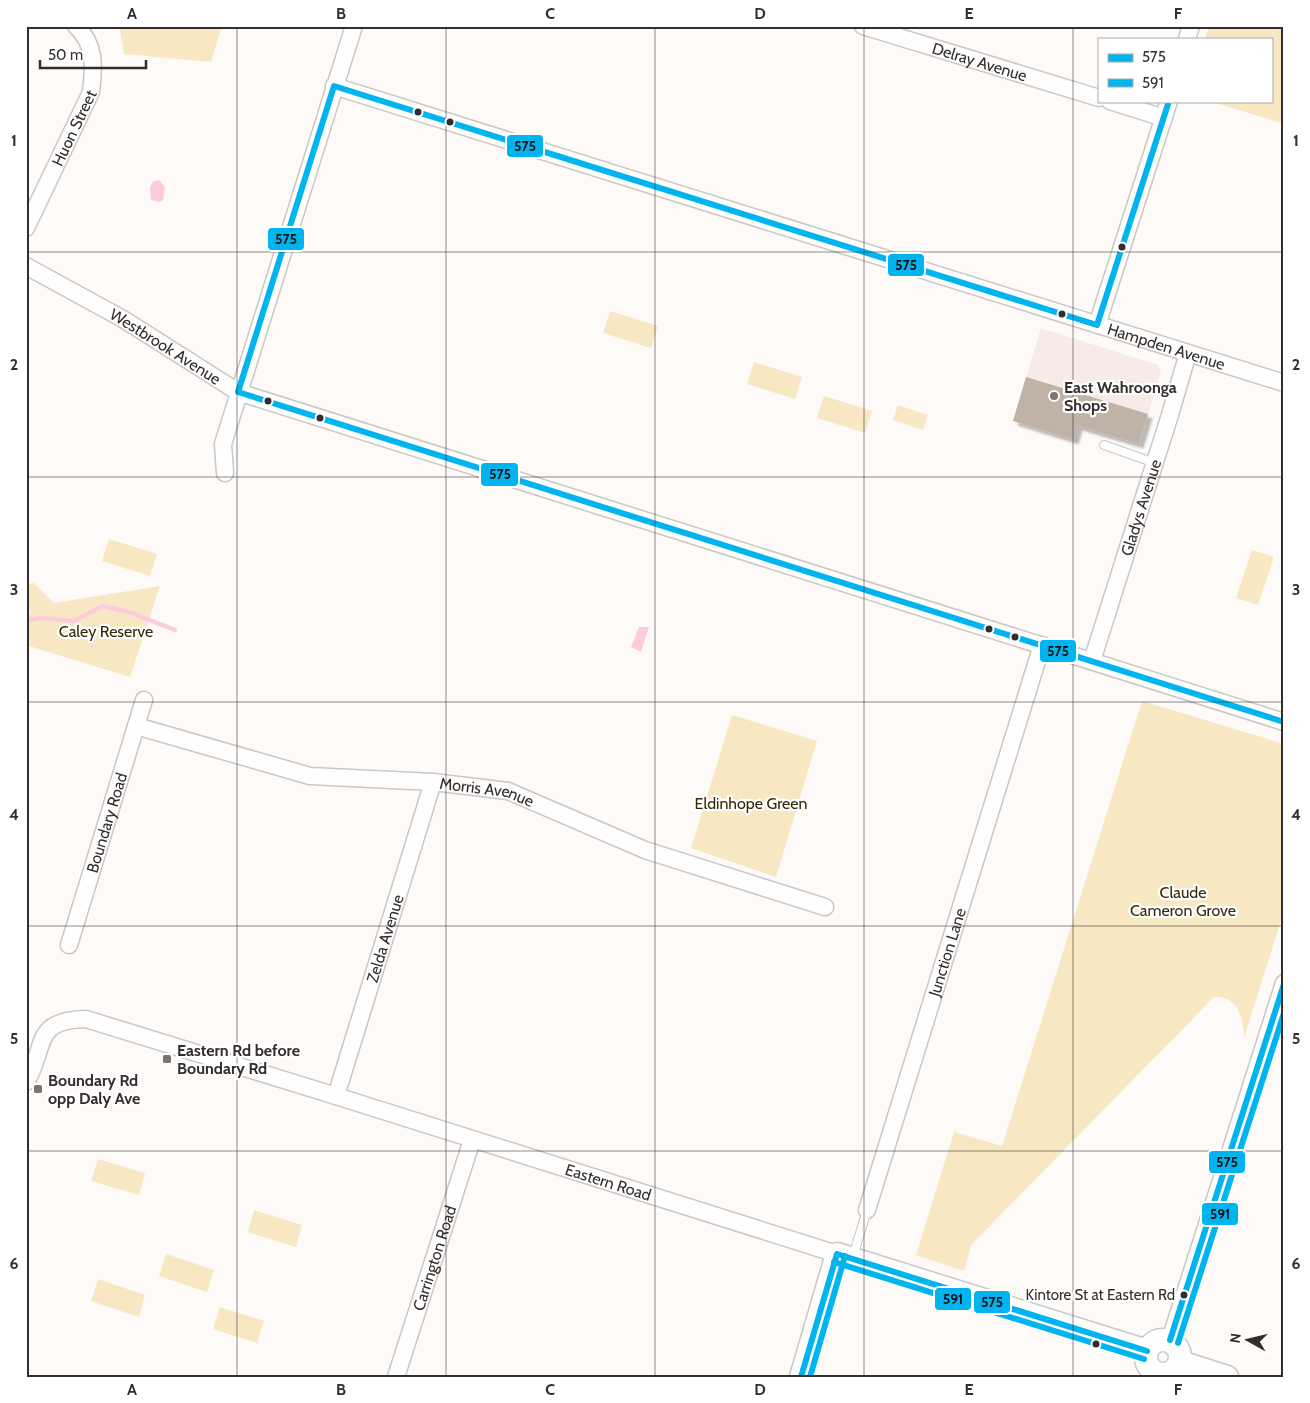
<svg xmlns="http://www.w3.org/2000/svg" width="1310" height="1403" font-family="Cabin,sans-serif">
	<style>
		.built { fill: #f6ebe7 }
		.green { fill: #f7e7c2 }
		.water { fill: #fccbdd }
		.lines { fill: none; stroke-linecap: round; stroke-linejoin: round }
		.stream { stroke: #fccbdd; stroke-width: 4.5 }
		.building { fill: #bfb3a7; filter: url(#shadow) }
		.service-casing { stroke: #cac7c5; stroke-width: 10 }
		.minor-casing { stroke: #cac7c5; stroke-width: 19 }
		.secondary-casing { stroke: #cac7c5; stroke-width: 25 }
		.service { stroke: #fffefe; stroke-width: 8 }
		.minor { stroke: #fffefe; stroke-width: 16 }
		.secondary { stroke: #fffefe; stroke-width: 22 }
		.bus-1-casing { stroke: #fff; stroke-width: 10 }
		.bus-2-casing { stroke: #fff; stroke-width: 10 }
		.bus-1 { stroke: #00b5ef; stroke-width: 6 }
		.bus-2 { stroke: #00b5ef; stroke-width: 6 }
		.grid { fill: none; stroke: #332e2d; stroke-width: 1; stroke-opacity: 0.55 }
		.bus-dot { fill: #332e2d; stroke: #fff; stroke-width: 2 }
		.poi-dot { fill: #7a7574; stroke: #fff; stroke-width: 2 }
		.labels { text-anchor: middle; dominant-baseline: central; stroke-width: 4.5; stroke-linejoin: round; paint-order: stroke }
		.bus-label { font-size: 15px; fill: #332e2d; stroke: #fff; text-anchor: end }
		.street-label { font-size: 16px; fill: #332e2d; stroke: #fff }
		.poi-label { font-size: 16px; font-weight: bold; fill: #332e2d; stroke: #fff; text-anchor: start }
		.park-label { font-size: 16px; fill: #362905; stroke: #fff }
		.line-badge { stroke: #fff; stroke-width: 2 }
		.pale-badge-label { font-size: 14px; text-anchor: middle; font-weight: bold; fill: #111 }
		.neatline { fill: none; stroke: #332e2d; stroke-width: 2 }
		.grid-label { font-size: 16px; text-anchor: middle; font-weight: bold; fill: #332e2d }
	</style>
	<defs>
		<filter id="shadow"><feDropShadow dx="4.5" dy="4.5" stdDeviation="1" flood-color="#0004"/></filter>
	</defs>
	<rect width="100%" height="100%" fill="#fdfaf8"/>
	<path class="built" d="M 1041,328 L 1158,365 L 1161,372 L 1139,444 L 1079,426 L 1074,440 L 1013,421 Z"/>
	<path class="green" d="M 122,26 L 222,26 L 211,62 L 124,54 L 120,30 Z
		M 1209,26 L 1284,26 L 1284,124 L 1209,101 L 1271,101 L 1271,39 L 1205,39 Z
		M 610,311 L 658,326 L 651,348 L 603,333 Z
		M 754,362 L 802,377 L 795,399 L 747,384 Z
		M 824,396 L 872,411 L 865,433 L 817,418 Z
		M 898,405 L 928,415 L 923,430 L 893,420 Z
		M 109,539 L 157,554 L 150,576 L 102,561 Z
		M 1252,550 L 1274,557 L 1258,605 L 1236,598 Z
		M 34,583 L 54,603 L 160,586 L 130,677 L 26,645 L 26,614 L 31,615 L 26,599 L 26,584 Z
		M 1142,701 L 1284,744 L 1284,911 L 1244,1038 C 1244,1019 1238,995 1214,997 L 971,1245 L 964,1271 L 916,1255 L 954,1132 L 1002,1146 Z
		M 732,715 L 817,741 L 776,877 L 691,848 Z
		M 98,1159 L 145,1173 L 139,1195 L 91,1181 Z
		M 254,1210 L 302,1225 L 296,1247 L 248,1232 Z
		M 166,1254 L 214,1270 L 207,1292 L 159,1276 Z
		M 98,1279 L 145,1295 L 139,1317 L 91,1301 Z
		M 220,1307 L 264,1321 L 257,1343 L 213,1329 Z"/>
	<path class="water" d="M 159,180 L 165,187 L 163,200 L 159,202 L 151,200 L 150,187 L 153,182 Z
		M 639,627 L 649,627 L 641,652 L 631,647 Z"/>
	<g class="lines">
		<path class="stream" d="M 26,620 L 42,618 L 74,621 L 102,606 L 129,612 L 175,630"/>
	</g>
	<path class="building" d="M 1026,377 L 1148,414 L 1139,444 L 1078,426 L 1074,440 L 1013,421 Z"/>
	<g class="lines">
		<defs>
			<path id="service" d="M 1104,445 L 1155,463
				M 853,1256 L 867,1210"/>
			<g id="minor">
				<path id="s1" d="M 863,26 L 1099,98"/>
				<path d="M 1187,39 L 1191,26"/>
				<path id="s2" d="M 334,86 L 1284,383"/>
				<path d="M 1110,101 L 1164,118"/>
				<path id="s3" d="M 26,228 L 91,92 C 94,67 96,45 76,26"/>
				<path id="s4" d="M 26,266 L 123,319 L 238,392 L 1284,722"/>
				<path d="M 1097,325 L 1169,101"/>
				<path d="M 225,473 L 223,444 L 354,26"/>
				<path id="s5" d="M 1092,661 L 1169,418 L 1188,353"/>
				<path id="s6" d="M 136,726 L 310,776 L 433,782 L 508,791 L 645,850 L 825,907"/>
				<path id="s7" d="M 69,945 L 144,700"/>
				<path id="s8" d="M 26,1082 C 47,1048 31,1020 86,1019 L 336,1096 L 837,1254"/>
				<path id="s9" d="M 336,1096 L 433,782"/>
				<path id="s10" d="M 867,1210 L 1042,645"/>
				<path d="M 1170,1340 L 1284,983"/>
				<path id="s11" d="M 396,1377 L 472,1140"/>
				<path d="M 1156,1377 L 1157,1374"/>
			</g>
			<path id="secondary" d="M1146 1357a17 17 0 1 1 34 0a17 17 0 1 1-34 0Z
				M 1180,1362 L 1227,1377
				M 801,1377 L 837,1254 L 1147,1351"/>
		</defs>
		<use href="#service" class="service-casing"/>
		<use href="#minor" class="minor-casing"/>
		<use href="#secondary" class="secondary-casing"/>
		<use href="#service" class="service"/>
		<use href="#minor" class="minor"/>
		<use href="#secondary" class="secondary"/>
		<defs>
			<path id="bus-1" d="M 334,86 L 1097,325
				M 1097,325 L 1169,101
				M 238,392 L 1284,722
				M 238,392 L 334,86
				M 837,1254 L 1147,1351
				M 1170,1340 L 1284,984
				M 801,1377 L 837,1254"/>
			<path id="bus-2" d="M 834,1262 L 1144,1359
				M 1178,1343 L 1284,1013
				M 810,1377 L 845,1256"/>
		</defs>
		<use href="#bus-1" class="bus-1-casing"/>
		<use href="#bus-2" class="bus-2-casing"/>
		<use href="#bus-1" class="bus-1"/>
		<use href="#bus-2" class="bus-2"/>
	</g>
	<path class="grid" d="M 237,26 L 237,1377M 446,26 L 446,1377M 655,26 L 655,1377M 864,26 L 864,1377M 1073,26 L 1073,1377M 26,252 L 1284,252M 26,477 L 1284,477M 26,702 L 1284,702M 26,926 L 1284,926M 26,1151 L 1284,1151"/>
	<g class="bus-dot">
		<circle cx="418" cy="112" r="4.5"/>
		<circle cx="450" cy="122" r="4.5"/>
		<circle cx="1122" cy="247" r="4.5"/>
		<circle cx="1062" cy="314" r="4.5"/>
		<circle cx="268" cy="401" r="4.5"/>
		<circle cx="320" cy="418" r="4.5"/>
		<circle cx="989" cy="629" r="4.5"/>
		<circle cx="1015" cy="637" r="4.5"/>
		<circle cx="1184" cy="1295" r="4.5"/>
		<circle cx="1096" cy="1344" r="4.5"/>
	</g>
	<g class="poi-dot">
		<circle cx="1054" cy="396" r="5"/>
		<rect x="162" y="1054" width="10" height="10" rx="2.5"/>
		<rect x="33" y="1084" width="10" height="10" rx="2.5"/>
	</g>
	<g class="labels">
		<g class="bus-label">
			<text x="1175" y="1295">Kintore St at Eastern Rd</text>
		</g>
		<g class="street-label">
			<text stroke="none"><textPath href="#s1" startOffset="122">Delray Avenue</textPath></text>
			<text stroke="none"><textPath href="#s3" startOffset="111">Huon Street</textPath></text>
			<text stroke="none"><textPath href="#s4" startOffset="161">Westbrook Avenue</textPath></text>
			<text stroke="none"><textPath href="#s2" startOffset="872">Hampden Avenue</textPath></text>
			<text stroke="none"><textPath href="#s5" startOffset="161">Gladys Avenue</textPath></text>
			<text stroke="none"><textPath href="#s6" startOffset="359">Morris Avenue</textPath></text>
			<text stroke="none"><textPath href="#s7" startOffset="128">Boundary Road</textPath></text>
			<text stroke="none"><textPath href="#s9" startOffset="165">Zelda Avenue</textPath></text>
			<text stroke="none"><textPath href="#s10" startOffset="270">Junction Lane</textPath></text>
			<text stroke="none"><textPath href="#s8" startOffset="644">Eastern Road</textPath></text>
			<text stroke="none"><textPath href="#s11" startOffset="125">Carrington Road</textPath></text>
		</g>
		<g class="poi-label">
			<text x="1064" y="387">East Wahroonga<tspan x="1064" dy="18">Shops</tspan></text>
			<text x="177" y="1050">Eastern Rd before<tspan x="177" dy="18">Boundary Rd</tspan></text>
			<text x="48" y="1080">Boundary Rd<tspan x="48" dy="18">opp Daly Ave</tspan></text>
		</g>
		<g class="park-label">
			<text x="106" y="631">Caley Reserve</text>
			<text x="751" y="803">Eldinhope Green</text>
			<text x="1183" y="892">Claude<tspan x="1183" dy="18">Cameron Grove</tspan></text>
		</g>
	</g>
	<g class="line-badge">
		<rect x="506" y="134" width="38" height="24" rx="5" fill="#00b5ef"/>
		<rect x="267" y="227" width="38" height="24" rx="5" fill="#00b5ef"/>
		<rect x="887" y="253" width="38" height="24" rx="5" fill="#00b5ef"/>
		<rect x="480" y="462" width="39" height="25" rx="5" fill="#00b5ef"/>
		<rect x="1039" y="639" width="38" height="24" rx="5" fill="#00b5ef"/>
		<rect x="1208" y="1150" width="38" height="24" rx="5" fill="#00b5ef"/>
		<rect x="1201" y="1202" width="38" height="24" rx="5" fill="#00b5ef"/>
		<rect x="934" y="1287" width="38" height="24" rx="5" fill="#00b5ef"/>
		<rect x="973" y="1290" width="38" height="24" rx="5" fill="#00b5ef"/>
	</g>
	<g class="pale-badge-label">
		<text x="525" y="151">575</text>
		<text x="286" y="244">575</text>
		<text x="906" y="270">575</text>
		<text x="500" y="479">575</text>
		<text x="1058" y="656">575</text>
		<text x="1227" y="1167">575</text>
		<text x="1220" y="1219">591</text>
		<text x="953" y="1304">591</text>
		<text x="992" y="1307">575</text>
	</g>
	<rect width="1310" height="1403" fill="none" stroke="#ffffff" stroke-width="55"/>
	<rect x="1098" y="38" width="175" height="65" fill="#ffffff" stroke="#adabab"/>
	<rect x="1108" y="54" width="25" height="8" fill="#00b5ef" stroke="#adabab"/>
	<text x="1142" y="62" font-size="15" fill="#332e2d">575</text>
	<rect x="1108" y="79" width="25" height="8" fill="#00b5ef" stroke="#adabab"/>
	<text x="1142" y="88" font-size="15" fill="#332e2d">591</text>
	<g transform="translate(1248 1340) rotate(278)" stroke="#ffffff" stroke-width="4" paint-order="stroke">
	<path d="M0-4L9 19L0 12L-9 19Z" fill="#332e2d"/>
	<text y="-8" font-size="14" font-weight="bold" text-anchor="middle" fill="#332e2d">N</text>
	</g>
	<path d="M40 60v8h106v-8" fill="none" stroke="#332e2d" stroke-width="2.5"/>
	<text x="48" y="60" font-size="15" fill="#332e2d" stroke="#ffffff" stroke-width="4" paint-order="stroke">50 m</text>
	<rect x="28" y="28" width="1254" height="1348" class="neatline"/>
	<g class="grid-label">
		<text x="132" y="19">A</text>
		<text x="341" y="19">B</text>
		<text x="550" y="19">C</text>
		<text x="760" y="19">D</text>
		<text x="969" y="19">E</text>
		<text x="1178" y="19">F</text>
		<text x="14" y="146">1</text>
		<text x="1296" y="146">1</text>
		<text x="14" y="370">2</text>
		<text x="1296" y="370">2</text>
		<text x="14" y="595">3</text>
		<text x="1296" y="595">3</text>
		<text x="14" y="820">4</text>
		<text x="1296" y="820">4</text>
		<text x="14" y="1044">5</text>
		<text x="1296" y="1044">5</text>
		<text x="14" y="1269">6</text>
		<text x="1296" y="1269">6</text>
		<text x="132" y="1395">A</text>
		<text x="341" y="1395">B</text>
		<text x="550" y="1395">C</text>
		<text x="760" y="1395">D</text>
		<text x="969" y="1395">E</text>
		<text x="1178" y="1395">F</text>
	</g>
</svg>
